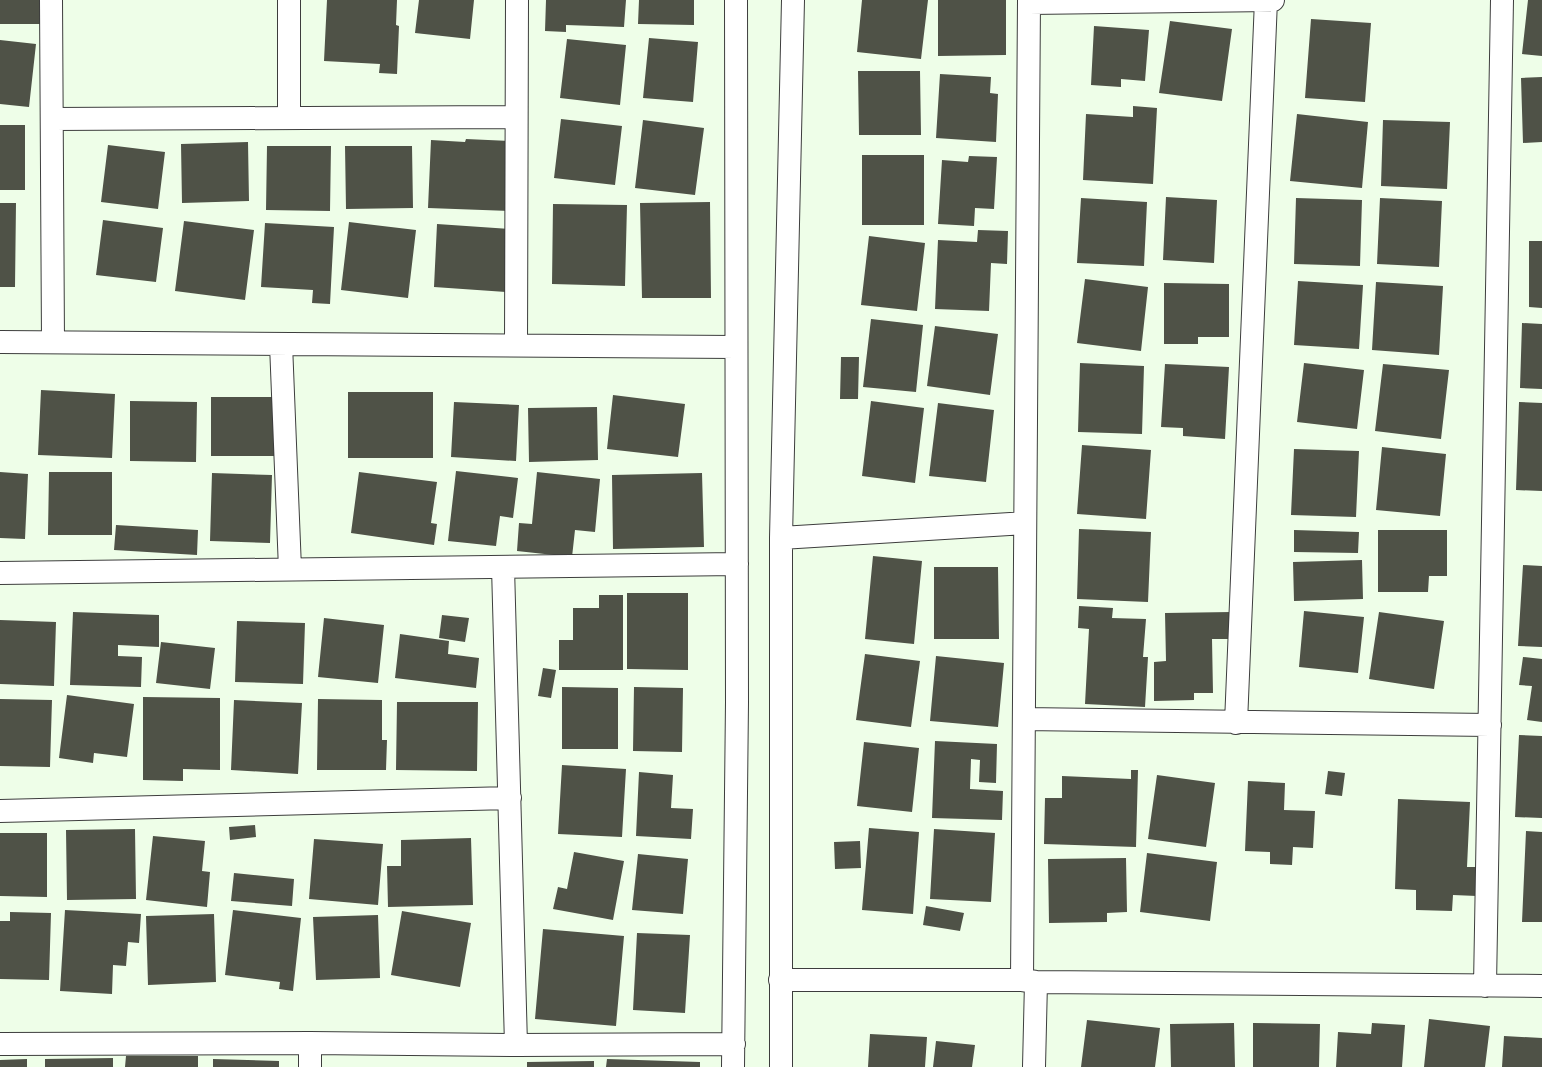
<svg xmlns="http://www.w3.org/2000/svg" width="1542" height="1067" font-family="Spectral,serif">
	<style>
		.building { fill: #4f5247 }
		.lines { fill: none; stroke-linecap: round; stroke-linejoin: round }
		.minor-casing { stroke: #3d3d3d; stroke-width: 24 }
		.minor { stroke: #fff; stroke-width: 22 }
	</style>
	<rect width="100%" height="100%" fill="#eefee8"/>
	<path class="building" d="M 0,0 L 49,0 L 49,24 L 0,24 Z
		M 327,0 L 397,0 L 396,25 L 399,26 L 397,74 L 379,73 L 380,64 L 324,61 Z
		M 419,0 L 474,0 L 470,39 L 415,33 Z
		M 546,0 L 626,0 L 624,27 L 566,25 L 566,32 L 545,31 Z
		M 639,0 L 694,0 L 694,25 L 638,24 Z
		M 862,0 L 928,0 L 921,59 L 857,52 Z
		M 938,0 L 1006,0 L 1006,55 L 938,56 Z
		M 1528,0 L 1542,0 L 1542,56 L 1522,54 Z
		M 1311,19 L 1371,23 L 1365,102 L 1305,98 Z
		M 1170,21 L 1232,29 L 1222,101 L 1159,93 Z
		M 1094,26 L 1149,30 L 1145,81 L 1121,79 L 1121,87 L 1091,85 Z
		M 649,38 L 698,42 L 693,102 L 643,98 Z
		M 567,39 L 626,45 L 620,105 L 560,98 Z
		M 0,40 L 36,44 L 29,107 L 0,104 Z
		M 858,71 L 920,71 L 921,135 L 859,135 Z
		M 940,74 L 991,77 L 990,93 L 998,94 L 996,142 L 936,138 Z
		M 1542,77 L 1542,142 L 1523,143 L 1521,78 Z
		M 1133,106 L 1157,108 L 1153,184 L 1083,180 L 1086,114 L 1133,117 Z
		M 1297,114 L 1368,122 L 1362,188 L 1290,181 Z
		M 561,119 L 622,126 L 615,185 L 554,178 Z
		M 643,120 L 704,128 L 695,195 L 635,188 Z
		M 1383,120 L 1450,122 L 1447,189 L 1381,186 Z
		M 0,125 L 25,125 L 25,190 L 0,190 Z
		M 466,139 L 512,141 L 510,211 L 428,208 L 431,140 L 465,142 Z
		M 248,142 L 249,201 L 182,203 L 181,144 Z
		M 108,145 L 165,152 L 158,209 L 101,202 Z
		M 267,146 L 331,146 L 330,211 L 266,210 Z
		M 345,146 L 412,146 L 413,208 L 346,209 Z
		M 862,155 L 924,155 L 924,225 L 862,225 Z
		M 969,156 L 997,157 L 994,209 L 975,208 L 974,226 L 938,224 L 942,160 L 968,162 Z
		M 1166,197 L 1217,200 L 1214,263 L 1163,260 Z
		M 1081,198 L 1147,202 L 1144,266 L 1077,263 Z
		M 1296,198 L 1362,200 L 1360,266 L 1294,264 Z
		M 1380,198 L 1442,201 L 1439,267 L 1377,264 Z
		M 710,202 L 711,298 L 642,298 L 640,203 Z
		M 0,203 L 16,203 L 15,287 L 0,287 Z
		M 553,204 L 627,205 L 625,286 L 552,284 Z
		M 103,220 L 163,228 L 156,282 L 96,275 Z
		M 184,221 L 254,230 L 245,300 L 175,291 Z
		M 349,222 L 416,230 L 408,298 L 341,290 Z
		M 265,223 L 334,227 L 330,304 L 312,303 L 313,290 L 261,287 Z
		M 437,224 L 510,229 L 506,292 L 434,287 Z
		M 978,230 L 1008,231 L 1007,264 L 991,263 L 989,311 L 935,309 L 938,240 L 977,242 Z
		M 869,236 L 925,243 L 917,311 L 861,305 Z
		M 1529,241 L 1542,241 L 1542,308 L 1529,307 Z
		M 1085,279 L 1148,287 L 1141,351 L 1077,343 Z
		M 1298,281 L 1363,285 L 1359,349 L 1294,345 Z
		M 1376,282 L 1443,286 L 1439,355 L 1372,350 Z
		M 1164,283 L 1229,284 L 1229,337 L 1198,337 L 1198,344 L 1164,344 Z
		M 871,319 L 923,325 L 916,392 L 863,387 Z
		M 1522,323 L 1542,324 L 1542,389 L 1520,388 Z
		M 935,326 L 998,334 L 990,395 L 927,386 Z
		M 841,357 L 859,357 L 858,399 L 840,399 Z
		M 1080,363 L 1144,366 L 1142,434 L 1078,432 Z
		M 1304,363 L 1364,370 L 1357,429 L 1297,422 Z
		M 1165,364 L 1229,367 L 1225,439 L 1183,436 L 1183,428 L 1161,427 Z
		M 1383,364 L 1449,370 L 1441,439 L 1375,431 Z
		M 41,390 L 115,394 L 112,458 L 38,455 Z
		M 348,392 L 433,392 L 433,458 L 348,458 Z
		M 613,395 L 685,404 L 678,457 L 607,449 Z
		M 211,397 L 274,397 L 274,456 L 211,456 Z
		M 130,401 L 197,402 L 196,462 L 130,461 Z
		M 871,401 L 924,408 L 915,483 L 862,476 Z
		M 454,402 L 519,405 L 516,461 L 451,457 Z
		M 1519,402 L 1542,403 L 1542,491 L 1516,490 Z
		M 938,403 L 994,410 L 986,482 L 929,476 Z
		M 597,407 L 598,460 L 529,462 L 528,408 Z
		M 1082,445 L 1151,450 L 1146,519 L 1077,514 Z
		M 1382,447 L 1446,454 L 1440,516 L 1376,510 Z
		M 1294,449 L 1359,451 L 1356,517 L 1291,515 Z
		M 456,471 L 518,478 L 513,518 L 500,516 L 496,546 L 448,541 Z
		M 0,472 L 28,474 L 25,539 L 0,538 Z
		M 49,472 L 112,472 L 112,535 L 48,535 Z
		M 359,472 L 437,482 L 431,523 L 437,524 L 434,545 L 351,533 Z
		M 537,472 L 600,479 L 595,532 L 575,530 L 572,557 L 517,551 L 519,523 L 532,524 Z
		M 212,473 L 272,475 L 270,543 L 210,541 Z
		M 702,473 L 704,547 L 613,549 L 612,475 Z
		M 116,525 L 198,530 L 197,555 L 114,550 Z
		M 1079,529 L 1151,532 L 1148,602 L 1077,599 Z
		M 1294,530 L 1359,532 L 1358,553 L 1294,552 Z
		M 1378,530 L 1447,530 L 1447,576 L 1429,576 L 1428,592 L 1378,592 Z
		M 873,556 L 922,561 L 914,644 L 865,639 Z
		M 1362,560 L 1363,599 L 1294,601 L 1293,562 Z
		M 1523,565 L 1542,566 L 1542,647 L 1518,646 Z
		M 934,567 L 998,567 L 999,639 L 934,639 Z
		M 627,593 L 688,593 L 688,670 L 627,669 Z
		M 599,595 L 623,595 L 623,670 L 559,670 L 559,640 L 573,640 L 573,608 L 599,608 Z
		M 1079,606 L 1113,608 L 1112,618 L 1146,619 L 1143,657 L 1148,657 L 1145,707 L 1085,704 L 1089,629 L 1078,628 Z
		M 1304,611 L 1364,617 L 1358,673 L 1299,667 Z
		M 73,612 L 159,615 L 159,647 L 118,645 L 118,656 L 142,657 L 141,687 L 70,685 Z
		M 1231,612 L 1231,639 L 1212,639 L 1213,693 L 1194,693 L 1194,700 L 1154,701 L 1154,662 L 1166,661 L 1165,613 Z
		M 1379,612 L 1444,621 L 1434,689 L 1369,679 Z
		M 442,615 L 469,618 L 465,642 L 439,638 Z
		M 324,618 L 384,625 L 378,683 L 318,677 Z
		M 0,620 L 56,622 L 54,686 L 0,684 Z
		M 237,621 L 305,623 L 303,684 L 235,682 Z
		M 400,634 L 449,641 L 448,654 L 479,658 L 476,688 L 395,678 Z
		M 161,642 L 215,648 L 210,689 L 156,683 Z
		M 865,654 L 920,661 L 911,727 L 856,720 Z
		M 936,656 L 1004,663 L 998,727 L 930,721 Z
		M 1523,657 L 1542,659 L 1542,722 L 1527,720 L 1532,686 L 1519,685 Z
		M 543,668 L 556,670 L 551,698 L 538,696 Z
		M 562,687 L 618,688 L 618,749 L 562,749 Z
		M 634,687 L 683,688 L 682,752 L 633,751 Z
		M 67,695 L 134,704 L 127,757 L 94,753 L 93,763 L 59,758 Z
		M 143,697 L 220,698 L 220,770 L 183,769 L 183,781 L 143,780 Z
		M 0,699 L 52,700 L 50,767 L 0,766 Z
		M 318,699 L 382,700 L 382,740 L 387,740 L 386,770 L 317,770 Z
		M 234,700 L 302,703 L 298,774 L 231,770 Z
		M 397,702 L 478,702 L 477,771 L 396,770 Z
		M 1519,735 L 1542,736 L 1542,818 L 1515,817 Z
		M 935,741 L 997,744 L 996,783 L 979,782 L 980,760 L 971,759 L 970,789 L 1003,791 L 1002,820 L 932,818 Z
		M 864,742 L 919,748 L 912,812 L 857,806 Z
		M 562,765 L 626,769 L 622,837 L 558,834 Z
		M 1131,770 L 1138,770 L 1136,847 L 1044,844 L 1045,798 L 1062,798 L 1062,776 L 1131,779 Z
		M 1328,771 L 1345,773 L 1342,796 L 1325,794 Z
		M 639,772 L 673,775 L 671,808 L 693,809 L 691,839 L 636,836 Z
		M 1157,775 L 1215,783 L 1206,847 L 1148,839 Z
		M 1248,781 L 1285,783 L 1284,810 L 1315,811 L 1313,848 L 1293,847 L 1292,865 L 1270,864 L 1270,852 L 1245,851 Z
		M 1398,799 L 1470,802 L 1467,867 L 1479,867 L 1477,896 L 1453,895 L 1452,911 L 1416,910 L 1416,890 L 1395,889 Z
		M 255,825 L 256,837 L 230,840 L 229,827 Z
		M 869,828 L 919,832 L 913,914 L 862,910 Z
		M 135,829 L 136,899 L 67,900 L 66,830 Z
		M 934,829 L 995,833 L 991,902 L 930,899 Z
		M 1526,831 L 1542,832 L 1542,922 L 1522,922 Z
		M 0,833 L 47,833 L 47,897 L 0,896 Z
		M 153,836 L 205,841 L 202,871 L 210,872 L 207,907 L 146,900 Z
		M 471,838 L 473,905 L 388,907 L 387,866 L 401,866 L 401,840 Z
		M 314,839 L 383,844 L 378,905 L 309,899 Z
		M 860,841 L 861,868 L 835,869 L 834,842 Z
		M 574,852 L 624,861 L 613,920 L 553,909 L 558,887 L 567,889 Z
		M 1147,853 L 1217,862 L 1210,921 L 1140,912 Z
		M 638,854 L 688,859 L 683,914 L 632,910 Z
		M 1126,858 L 1127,912 L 1107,913 L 1107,922 L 1049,923 L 1048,859 Z
		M 234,873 L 294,879 L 292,906 L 231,901 Z
		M 926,906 L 964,913 L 960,931 L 923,925 Z
		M 65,910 L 141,914 L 139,943 L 128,942 L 126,966 L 113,965 L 112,994 L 60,991 Z
		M 233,910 L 301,918 L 293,991 L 279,989 L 280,982 L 225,975 Z
		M 402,911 L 471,923 L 460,987 L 391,975 Z
		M 10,912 L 51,913 L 49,980 L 0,979 L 0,921 L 10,921 Z
		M 214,914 L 216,982 L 148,985 L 146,916 Z
		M 378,915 L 380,978 L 316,980 L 313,917 Z
		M 543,929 L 624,936 L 616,1026 L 535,1019 Z
		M 637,933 L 690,935 L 685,1013 L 633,1010 Z
		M 1429,1019 L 1490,1026 L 1485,1067 L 1424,1067 Z
		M 1087,1020 L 1160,1028 L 1155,1067 L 1081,1067 Z
		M 1234,1023 L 1235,1067 L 1171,1067 L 1170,1024 Z
		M 1253,1023 L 1320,1024 L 1319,1067 L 1253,1067 Z
		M 1372,1023 L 1405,1025 L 1402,1067 L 1336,1067 L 1338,1032 L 1371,1034 Z
		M 870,1034 L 927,1037 L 925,1067 L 868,1067 Z
		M 1504,1036 L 1542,1038 L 1542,1067 L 1502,1067 Z
		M 936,1041 L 975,1045 L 972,1067 L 933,1067 Z
		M 126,1056 L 198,1056 L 198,1067 L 125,1067 Z
		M 113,1058 L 113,1067 L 45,1067 L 45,1059 Z
		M 27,1059 L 27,1067 L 0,1067 L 0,1060 Z
		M 213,1059 L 279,1061 L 279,1067 L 213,1067 Z
		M 607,1059 L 700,1062 L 700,1067 L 606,1067 Z
		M 594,1061 L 594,1067 L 527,1067 L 527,1062 Z"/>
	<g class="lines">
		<defs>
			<path id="minor" d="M 51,0 L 53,342
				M 1029,3 L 1273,0
				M 289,118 L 289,0
				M 52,119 L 516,117
				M 0,342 L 736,347
				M 281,344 L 290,569
				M 516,345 L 517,0
				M 781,538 L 1025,523
				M 503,567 L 516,1045
				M 0,573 L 737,564
				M 1024,719 L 1490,725
				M 1236,723 L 1266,0
				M 0,811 L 510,798
				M 780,980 L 1022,980 L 1036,982 L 1542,986
				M 1022,980 L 1029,0
				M 1485,986 L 1502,0
				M 0,1044 L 310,1043 L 516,1045 L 734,1044
				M 310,1067 L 310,1043
				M 733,1067 L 737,702 L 736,0
				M 781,1067 L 781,538 L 793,0
				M 1034,1067 L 1036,982"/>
		</defs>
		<use href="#minor" class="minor-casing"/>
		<use href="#minor" class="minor"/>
	</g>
</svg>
